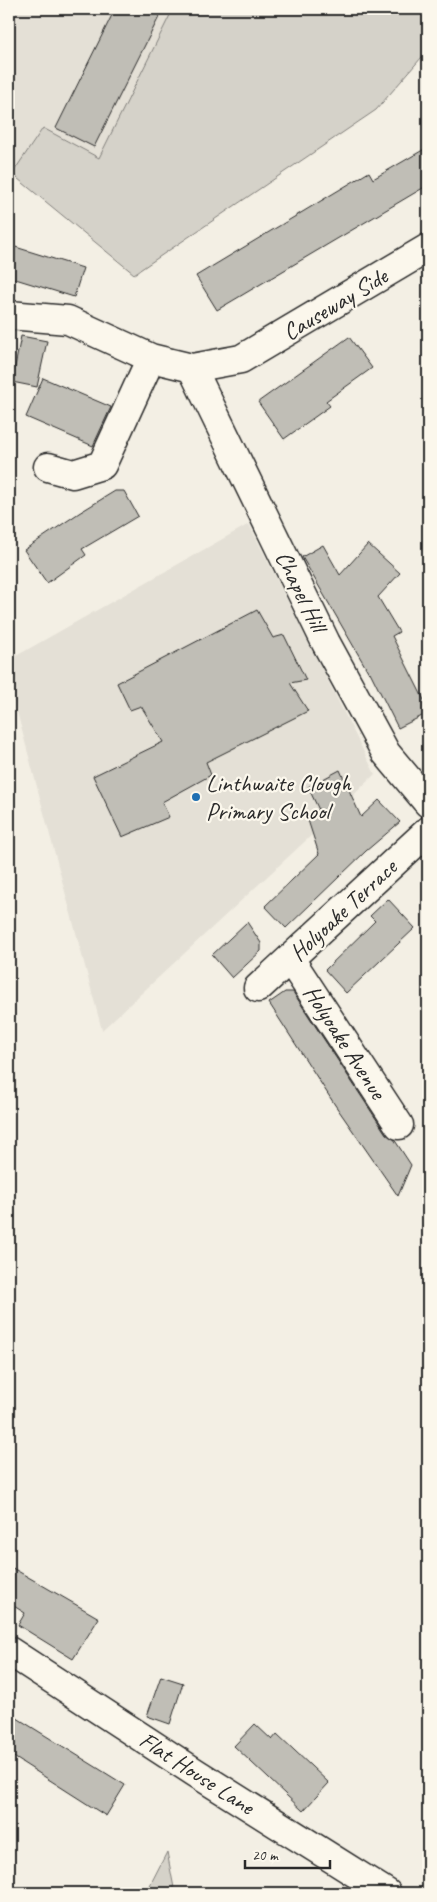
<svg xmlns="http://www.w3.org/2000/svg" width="437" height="1902" font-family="Caveat,sans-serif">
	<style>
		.built { fill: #e4e0d6 }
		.green { fill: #d5d2c9; stroke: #807e7a }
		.building { fill: #c0beb6; stroke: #2b2b2b }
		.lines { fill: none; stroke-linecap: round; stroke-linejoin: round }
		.minor-casing { stroke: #2b2b2b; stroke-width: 31 }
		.minor { stroke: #fbf7ec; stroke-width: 28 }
		.poi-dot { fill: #1f6fb2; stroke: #fbf7ec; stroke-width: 2 }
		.labels { text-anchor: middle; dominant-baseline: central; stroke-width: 4.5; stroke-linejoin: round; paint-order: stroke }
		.street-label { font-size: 24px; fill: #2b2b2b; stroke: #fbf7ec }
		.poi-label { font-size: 24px; fill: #2b2b2b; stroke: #fbf7ec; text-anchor: start }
	</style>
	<rect width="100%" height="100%" fill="#f3efe4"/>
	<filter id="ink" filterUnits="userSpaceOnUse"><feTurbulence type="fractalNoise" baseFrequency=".02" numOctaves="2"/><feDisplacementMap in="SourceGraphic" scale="10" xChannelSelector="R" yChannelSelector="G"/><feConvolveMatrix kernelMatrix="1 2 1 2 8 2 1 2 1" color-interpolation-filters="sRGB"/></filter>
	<g filter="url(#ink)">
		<path class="built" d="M 9,9 L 173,9 L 99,159 L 43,128 L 9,179 Z
			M 249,524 L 375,774 L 328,820 L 102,1030 L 9,682 L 9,660 Z"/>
		<path class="green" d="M 173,9 L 428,9 L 428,50 L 376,110 L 134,274 L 12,174 L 43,128 L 99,158 Z
			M 167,1852 L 175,1893 L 146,1893 Z"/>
		<path class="building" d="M 115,9 L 163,9 L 94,147 L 56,128 Z
			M 428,147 L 428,185 L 217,310 L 196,276 L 369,172 L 373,179 Z
			M 9,245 L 83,268 L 74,297 L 9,277 Z
			M 21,336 L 47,341 L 37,387 L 12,382 Z
			M 349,337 L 372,368 L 326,401 L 330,406 L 284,439 L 258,402 Z
			M 43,378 L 111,407 L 93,446 L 26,417 Z
			M 115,491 L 124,491 L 138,516 L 82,549 L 86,555 L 47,583 L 24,550 L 79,513 Z
			M 368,544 L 400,573 L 378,597 L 399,632 L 392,636 L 428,708 L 428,713 L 398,728 L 370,672 L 369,673 L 302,557 L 323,545 L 340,575 Z
			M 257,610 L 273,638 L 284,635 L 306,680 L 290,683 L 308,711 L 206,762 L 211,775 L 162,802 L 169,817 L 122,837 L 93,776 L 163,742 L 141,706 L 130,710 L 117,683 Z
			M 340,770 L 361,817 L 379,800 L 400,822 L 366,851 L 286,928 L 265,906 L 319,854 L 306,814 L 319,810 L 308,787 Z
			M 388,899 L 415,928 L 346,993 L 325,970 L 375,921 L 370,916 Z
			M 247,922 L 261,943 L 261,951 L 232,978 L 212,955 Z
			M 285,992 L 293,992 L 386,1134 L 394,1139 L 411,1165 L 398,1196 L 335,1105 L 269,1003 Z
			M 9,1566 L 99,1618 L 73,1659 L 18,1625 L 25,1613 L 9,1603 Z
			M 161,1676 L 183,1683 L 170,1724 L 147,1716 Z
			M 9,1713 L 125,1785 L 106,1816 L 9,1754 Z
			M 255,1724 L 272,1740 L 277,1734 L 329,1783 L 303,1811 L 234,1746 Z"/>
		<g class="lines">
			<defs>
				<path id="minor" d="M 9,315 L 68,320 L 151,358 L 192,368 L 241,359 L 428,248
					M 192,368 L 326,643 L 386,753 L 428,803
					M 48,467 L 73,474 L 102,465 L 151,358
					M 290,959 L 399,1125
					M 258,988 L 428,831
					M 9,1651 L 196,1773 L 387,1893"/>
			</defs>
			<use href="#minor" class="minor-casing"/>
			<use href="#minor" class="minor"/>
		</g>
	</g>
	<circle class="poi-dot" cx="196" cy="797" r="5"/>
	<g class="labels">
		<g class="street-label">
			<text transform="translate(335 304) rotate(-31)">Causeway Side</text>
			<text transform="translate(301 591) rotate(64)">Chapel Hill</text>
			<text transform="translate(343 910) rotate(-43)">Holyoake Terrace</text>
			<text transform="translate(345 1042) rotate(57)">Holyoake Avenue</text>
			<text transform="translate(197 1773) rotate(33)">Flat House Lane</text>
		</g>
		<g class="poi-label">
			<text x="206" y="783">Linthwaite Clough<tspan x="206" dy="28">Primary School</tspan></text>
		</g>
	</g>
	<rect width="437" height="1902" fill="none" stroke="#fbf7ec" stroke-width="30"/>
	<rect x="15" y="15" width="407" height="1872" fill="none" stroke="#2b2b2b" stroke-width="2" filter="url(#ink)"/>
	<path d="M245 1860v8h85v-8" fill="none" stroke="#2b2b2b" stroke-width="2.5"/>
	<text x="252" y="1860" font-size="15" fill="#2b2b2b" stroke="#fbf7ec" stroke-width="4" paint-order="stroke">20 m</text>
</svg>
